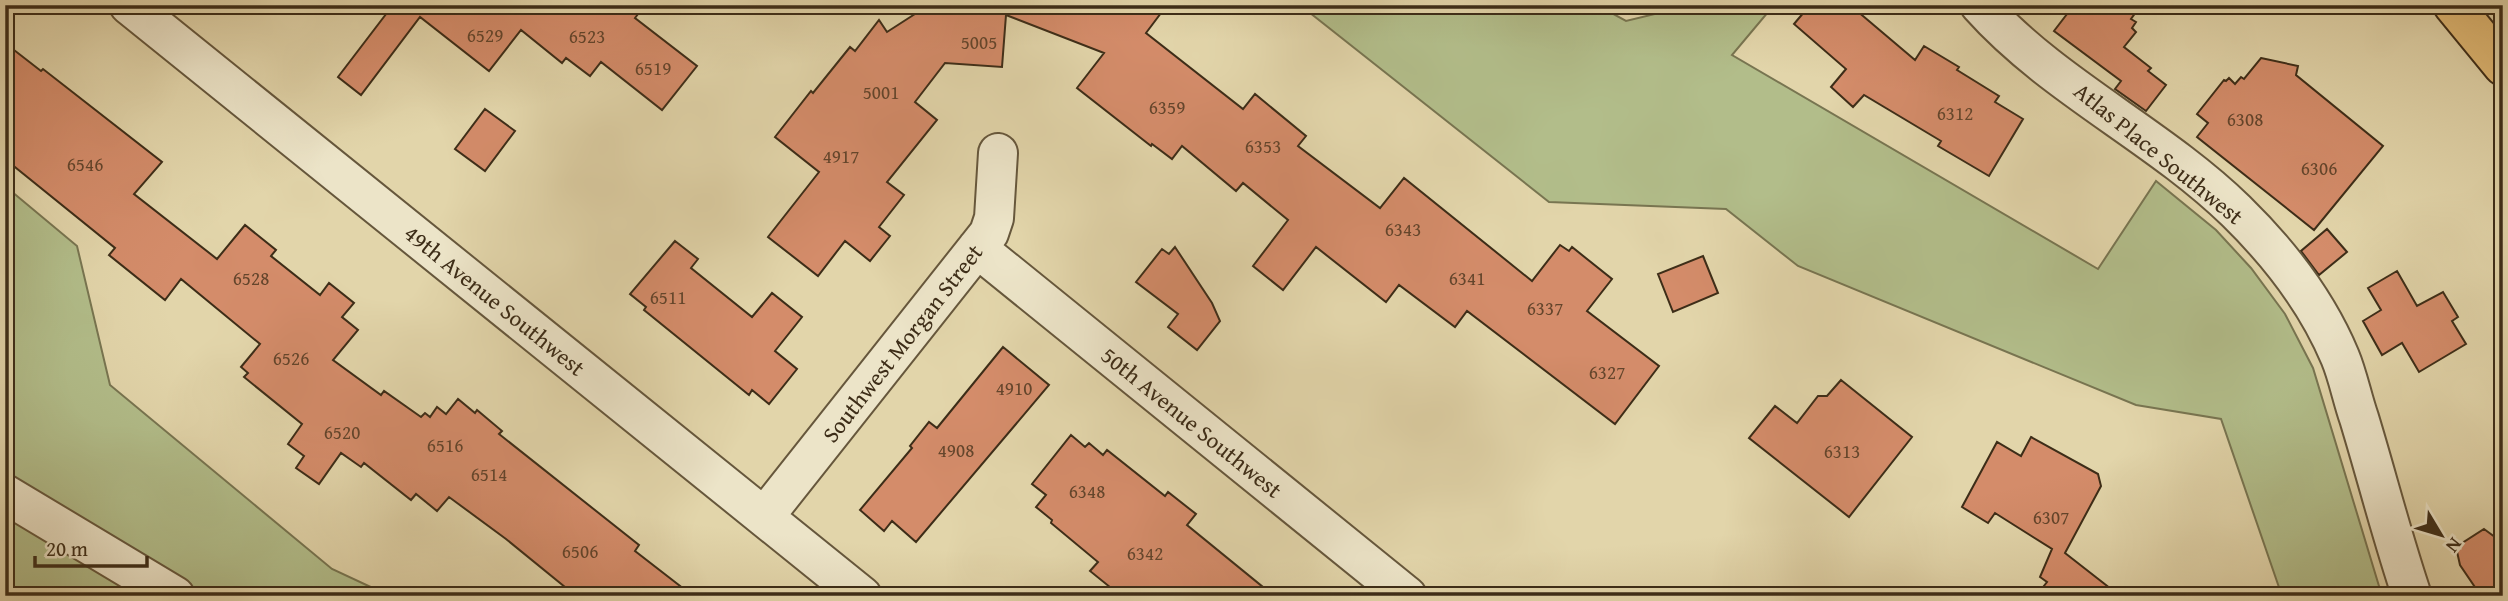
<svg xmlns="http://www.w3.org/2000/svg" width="2508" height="601" font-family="'Gentium Book Plus',serif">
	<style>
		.green { fill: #b2bd8a; stroke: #787551; stroke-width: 2 }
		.building { fill: #d48c6a; stroke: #3d2d18; stroke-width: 2 }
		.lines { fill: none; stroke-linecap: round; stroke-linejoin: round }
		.minor-casing { stroke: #66573c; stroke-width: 42 }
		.major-casing { stroke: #3d2d18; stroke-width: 42 }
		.minor { stroke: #ece4c8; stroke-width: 38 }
		.major { stroke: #e1ba75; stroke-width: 38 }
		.labels { text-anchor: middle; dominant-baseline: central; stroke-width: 5; stroke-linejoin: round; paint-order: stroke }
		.number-label { font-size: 19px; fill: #63452c }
		.street-label { font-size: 23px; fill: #3d2d18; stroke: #ece4c8 }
	</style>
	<rect width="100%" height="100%" fill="#e2d5aa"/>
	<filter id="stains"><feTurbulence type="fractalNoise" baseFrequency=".00286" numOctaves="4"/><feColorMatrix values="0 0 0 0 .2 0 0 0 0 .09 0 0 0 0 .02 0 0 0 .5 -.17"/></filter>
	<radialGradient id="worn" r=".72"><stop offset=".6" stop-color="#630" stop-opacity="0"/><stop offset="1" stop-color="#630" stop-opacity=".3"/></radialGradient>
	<path class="green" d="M 1300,5 L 1597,5 L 1626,21 L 1692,5 L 1774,5 L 1732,55 L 2098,269 L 2156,181 L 2216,230 L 2251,268 L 2285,314 L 2313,368 L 2382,596 L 2282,596 L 2221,419 L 2136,405 L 1798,266 L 1726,209 L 1549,202 Z
		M 5,186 L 77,246 L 110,385 L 332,569 L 390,596 L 5,596 Z"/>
	<path class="building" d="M 393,5 L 645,5 L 635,18 L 697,66 L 662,110 L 601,62 L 590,76 L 566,58 L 562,63 L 521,30 L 489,71 L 420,17 L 361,95 L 338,77 Z
		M 929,5 L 1167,5 L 1146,33 L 1243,109 L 1255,94 L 1306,136 L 1298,146 L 1380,208 L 1404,178 L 1532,281 L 1560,245 L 1569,251 L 1572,247 L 1612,279 L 1587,311 L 1659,366 L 1615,424 L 1467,311 L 1455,327 L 1399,285 L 1386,302 L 1316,247 L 1283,290 L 1253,266 L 1288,220 L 1243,183 L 1236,191 L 1182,146 L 1172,159 L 1152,144 L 1151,146 L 1077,88 L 1104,53 L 1006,15 L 1002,67 L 945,63 L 915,102 L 937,120 L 887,182 L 904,195 L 879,227 L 890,236 L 870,261 L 845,241 L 818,276 L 768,237 L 819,172 L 775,137 L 811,91 L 813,93 L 850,47 L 855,51 L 879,20 L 887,32 Z
		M 1810,5 L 1850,5 L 1915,60 L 1924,46 L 1959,67 L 1957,70 L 1999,96 L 1995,102 L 2023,119 L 1989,176 L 1938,146 L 1941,141 L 1864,95 L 1853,107 L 1831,87 L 1846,69 L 1794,24 Z
		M 2074,5 L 2141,5 L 2131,19 L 2136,22 L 2132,28 L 2136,32 L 2124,47 L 2151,68 L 2148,71 L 2166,85 L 2146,111 L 2115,89 L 2121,81 L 2054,31 Z
		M 5,43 L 41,71 L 43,69 L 162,162 L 134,194 L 217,259 L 245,225 L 276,250 L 271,256 L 320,295 L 329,283 L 354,303 L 342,317 L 358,330 L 333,360 L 381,395 L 384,391 L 421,417 L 425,413 L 430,417 L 437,407 L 446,414 L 458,399 L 475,413 L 477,410 L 502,431 L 499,434 L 639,545 L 635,551 L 693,596 L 576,596 L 506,539 L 449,497 L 437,511 L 416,494 L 411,500 L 364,463 L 361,467 L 341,453 L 319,484 L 296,468 L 304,456 L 288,444 L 302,424 L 244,377 L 248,373 L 241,367 L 260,344 L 181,279 L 165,300 L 109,255 L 115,248 L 5,159 Z
		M 2261,58 L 2298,66 L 2296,75 L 2383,146 L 2314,230 L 2197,137 L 2208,123 L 2197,114 L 2224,80 L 2226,81 L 2229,78 L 2235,84 L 2241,77 L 2244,79 Z
		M 485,109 L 515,131 L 485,171 L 455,149 Z
		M 2327,229 L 2347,252 L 2319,275 L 2301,251 Z
		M 675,241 L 698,259 L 691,268 L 752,317 L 772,293 L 802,317 L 775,351 L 797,369 L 769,404 L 752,390 L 749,395 L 644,310 L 646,307 L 630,294 Z
		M 1175,247 L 1212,303 L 1220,321 L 1197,350 L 1168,327 L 1178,314 L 1136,282 L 1162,249 L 1169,254 Z
		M 1703,256 L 1718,293 L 1673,312 L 1658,274 Z
		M 2397,271 L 2417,306 L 2443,292 L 2458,317 L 2452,321 L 2466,344 L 2419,372 L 2402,343 L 2382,355 L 2363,321 L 2381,310 L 2368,288 Z
		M 1003,347 L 1049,385 L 916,542 L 892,521 L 884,531 L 860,510 L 912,448 L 910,446 L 929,422 L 937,428 Z
		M 1841,380 L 1912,437 L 1849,517 L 1749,438 L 1775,406 L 1797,423 L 1818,396 L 1827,396 Z
		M 1071,435 L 1085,447 L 1089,443 L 1103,455 L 1107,450 L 1165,496 L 1168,492 L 1196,514 L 1187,525 L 1274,596 L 1121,596 L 1090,571 L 1098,562 L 1051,523 L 1052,520 L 1036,507 L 1046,495 L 1032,484 Z
		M 2031,437 L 2098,474 L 2101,486 L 2065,553 L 2120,596 L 2036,596 L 2047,582 L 2040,577 L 2052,549 L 1995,513 L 1988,523 L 1962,507 L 1997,442 L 2021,456 Z
		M 2484,529 L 2503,543 L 2503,596 L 2481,596 L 2460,565 L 2456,547 Z"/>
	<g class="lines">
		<defs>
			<path id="minor" d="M 129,5 L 862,596
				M 1980,5 C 2052,86 2158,135 2236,211 C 2278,252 2317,302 2340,357 C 2348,376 2352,398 2359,418 C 2377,477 2392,537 2412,596
				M 977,248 L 1407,596
				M 5,494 L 175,596
				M 764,517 L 989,233 L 994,218 L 998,153"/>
			<path id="major" d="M 2453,5 L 2503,66"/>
		</defs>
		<use href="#minor" class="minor-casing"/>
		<use href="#major" class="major-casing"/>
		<use href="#minor" class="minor"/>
		<use href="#major" class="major"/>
	</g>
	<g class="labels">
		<g class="number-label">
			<text x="485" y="35">6529</text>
			<text x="587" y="36">6523</text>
			<text x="979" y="42">5005</text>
			<text x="653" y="68">6519</text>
			<text x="881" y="92">5001</text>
			<text x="1167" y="107">6359</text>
			<text x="1955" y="113">6312</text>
			<text x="2245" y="119">6308</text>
			<text x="1263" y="146">6353</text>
			<text x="841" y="156">4917</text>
			<text x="85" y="164">6546</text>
			<text x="2319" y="168">6306</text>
			<text x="1403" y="229">6343</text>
			<text x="251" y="278">6528</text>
			<text x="1467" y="278">6341</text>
			<text x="668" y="297">6511</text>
			<text x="1545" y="308">6337</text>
			<text x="291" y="358">6526</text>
			<text x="1607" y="372">6327</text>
			<text x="1014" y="388">4910</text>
			<text x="342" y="432">6520</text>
			<text x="445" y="445">6516</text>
			<text x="956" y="450">4908</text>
			<text x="1842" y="451">6313</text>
			<text x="489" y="474">6514</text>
			<text x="1087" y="491">6348</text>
			<text x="2051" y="517">6307</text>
			<text x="580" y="551">6506</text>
			<text x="1145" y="553">6342</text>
		</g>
		<g class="street-label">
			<text transform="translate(2159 153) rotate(39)">Atlas Place Southwest</text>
			<text transform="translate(495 300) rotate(39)">49th Avenue Southwest</text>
			<text transform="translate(902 343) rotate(-52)">Southwest Morgan Street</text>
			<text transform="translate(1192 422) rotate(39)">50th Avenue Southwest</text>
		</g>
	</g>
	<rect width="2508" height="601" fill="none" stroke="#e2d5aa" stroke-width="28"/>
	<rect x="7" y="7" width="2494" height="587" fill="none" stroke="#3d2d18" stroke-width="3.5"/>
	<rect x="14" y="14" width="2480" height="573" fill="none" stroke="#3d2d18" stroke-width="2"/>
	<g transform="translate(2441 535) rotate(128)" stroke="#ece4c8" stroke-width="5" paint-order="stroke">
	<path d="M0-5L12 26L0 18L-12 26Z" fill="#3d2d18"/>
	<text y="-10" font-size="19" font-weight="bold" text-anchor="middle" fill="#3d2d18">N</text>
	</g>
	<path d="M35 556v10h112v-10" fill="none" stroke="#3d2d18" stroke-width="3.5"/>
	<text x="46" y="556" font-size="21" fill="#3d2d18" stroke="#ece4c8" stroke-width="5" paint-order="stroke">20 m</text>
	<rect width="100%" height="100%" filter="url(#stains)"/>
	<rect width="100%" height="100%" fill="url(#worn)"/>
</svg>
